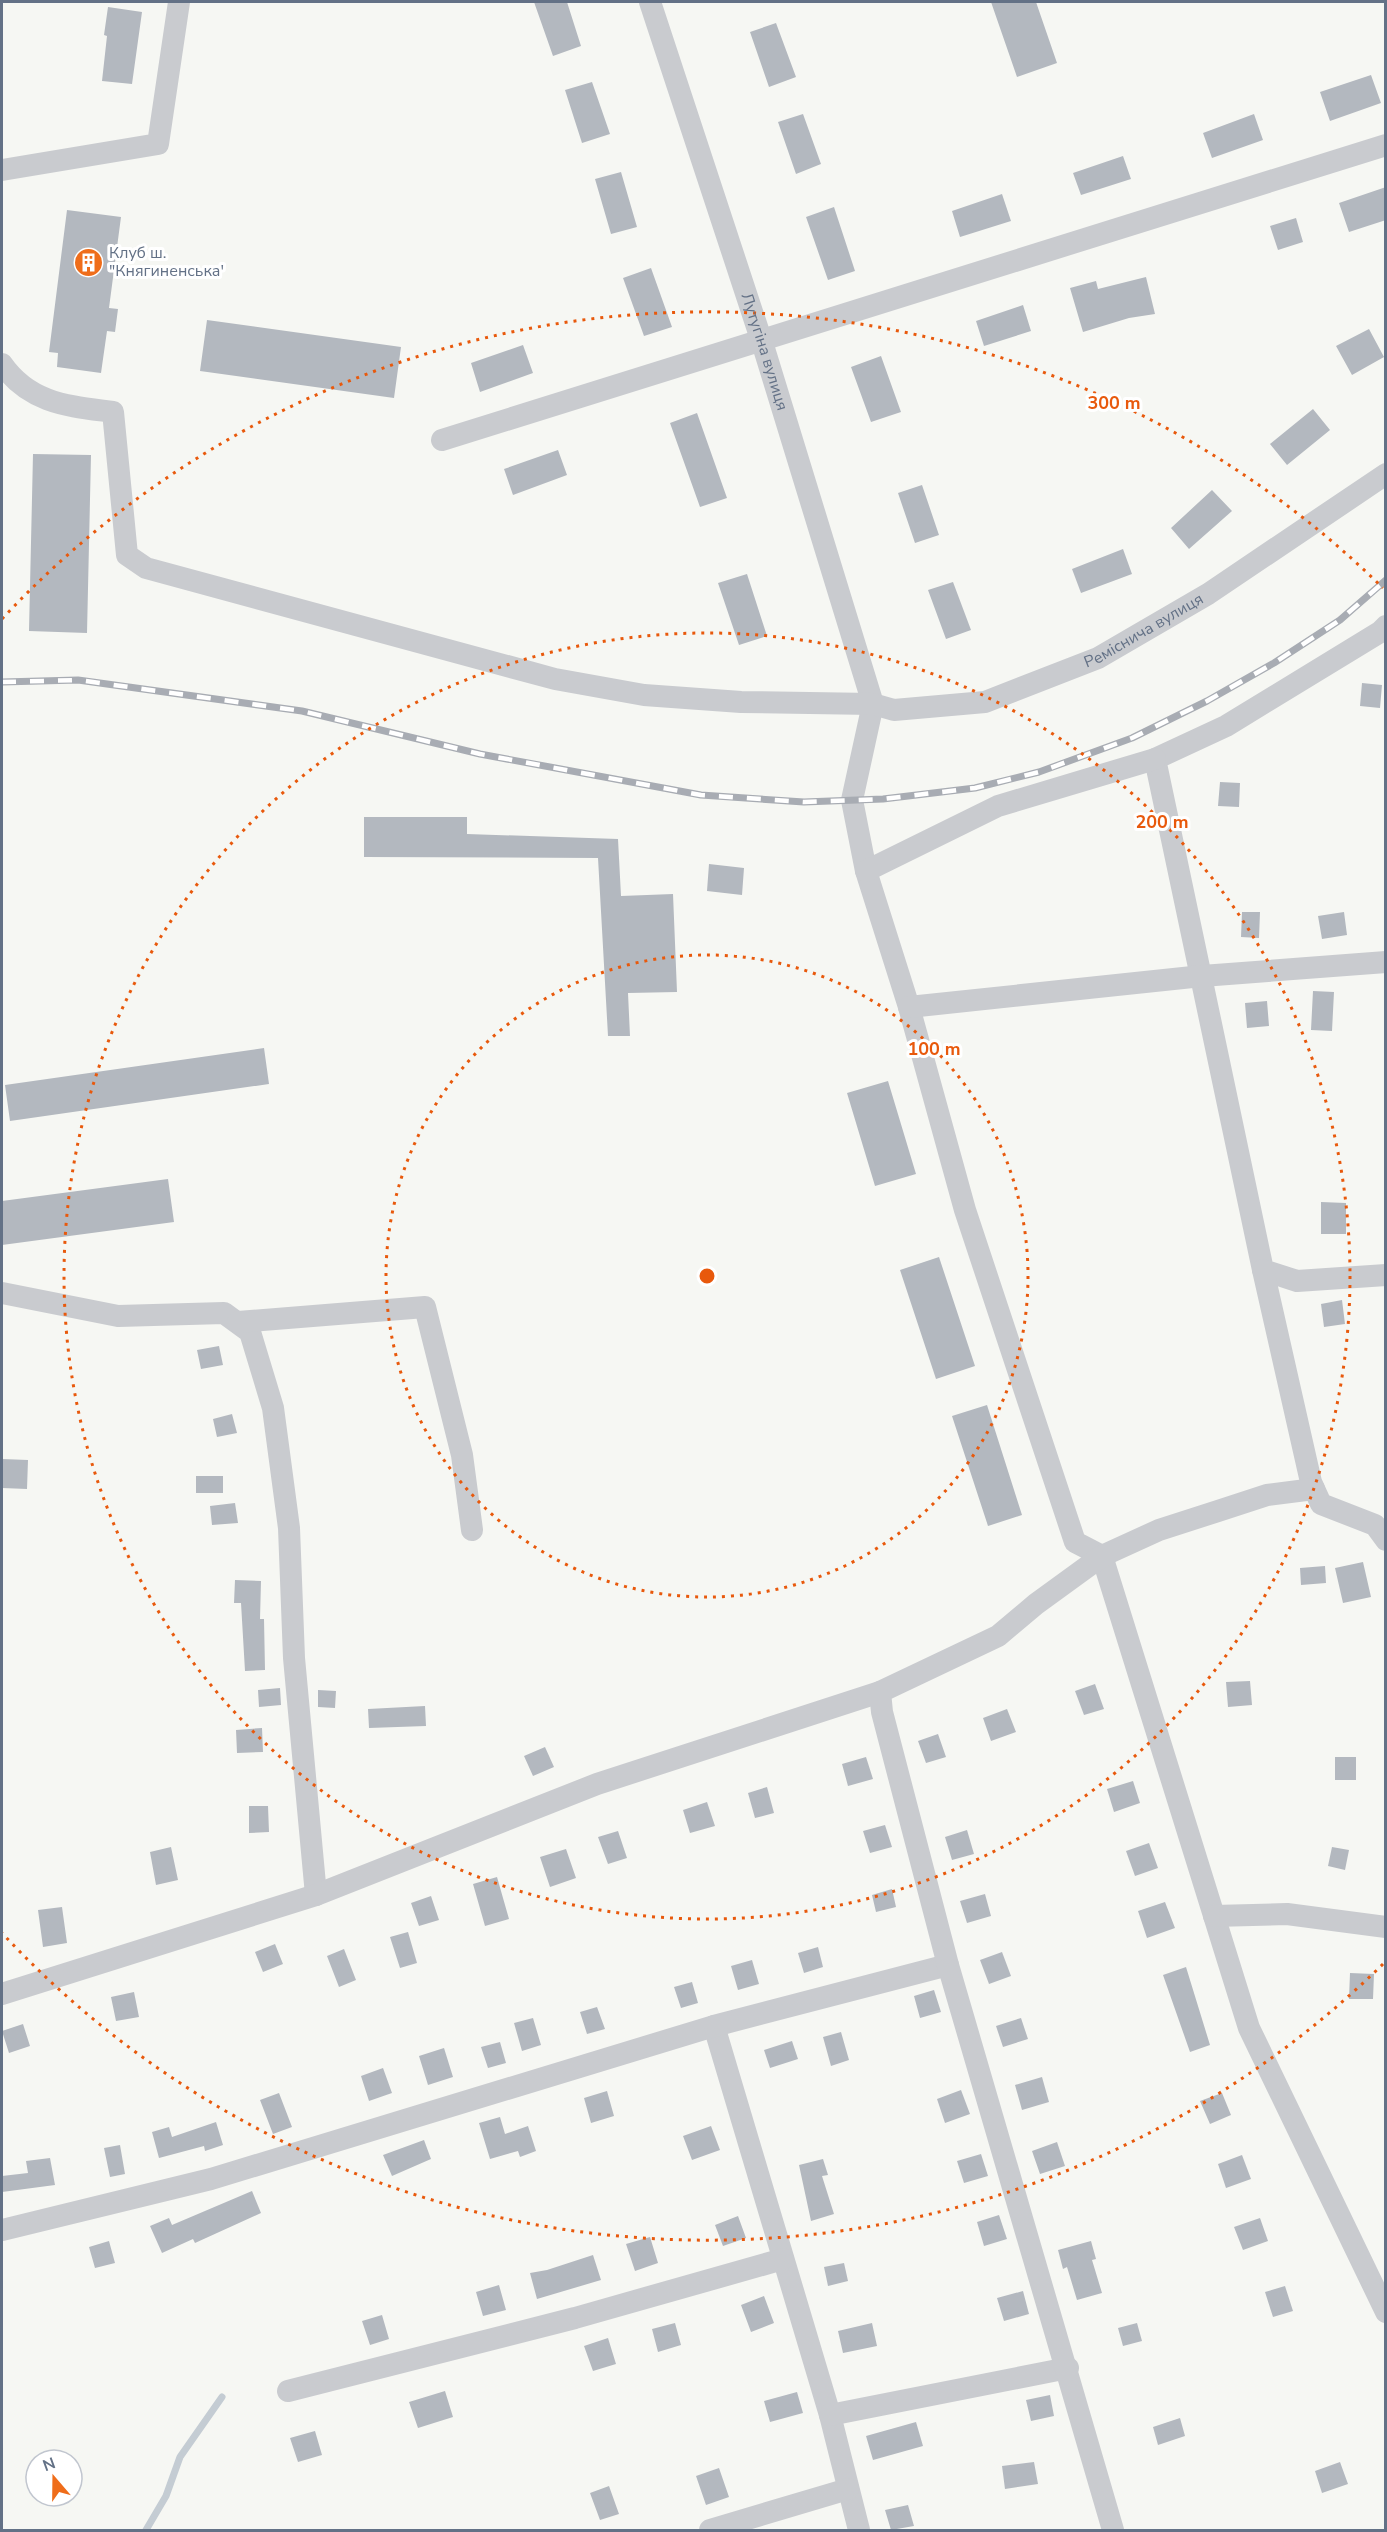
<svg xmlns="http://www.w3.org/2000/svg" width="1387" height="2532" font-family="'Nunito Sans',sans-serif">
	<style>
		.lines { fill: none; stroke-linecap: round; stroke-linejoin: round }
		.stream { stroke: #c4ccd3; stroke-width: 7 }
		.building { fill: #b3b8bf }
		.street { stroke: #c9cbcf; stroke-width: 22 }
		.rail-casing { stroke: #a8acb3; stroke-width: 7 }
		.rail { stroke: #fff; stroke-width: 4.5; stroke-dasharray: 14; stroke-linecap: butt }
		.ring { fill: none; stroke: #e8590c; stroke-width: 3; stroke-dasharray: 3 6 }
		.labels { text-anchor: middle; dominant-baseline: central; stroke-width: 6; stroke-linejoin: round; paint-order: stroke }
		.poi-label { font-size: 16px; fill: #637186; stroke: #fff; text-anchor: start }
		.street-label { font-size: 16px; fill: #637186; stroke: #fff }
		.centre { fill: #e8590c; stroke: #fff; stroke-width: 3 }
		.ring-label { font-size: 18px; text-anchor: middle; font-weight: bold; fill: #e8590c; stroke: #fff; stroke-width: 6; stroke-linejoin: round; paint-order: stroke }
	</style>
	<rect width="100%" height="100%" fill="#f6f7f3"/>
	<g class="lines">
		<path class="stream" d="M 146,2530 L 166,2496 L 180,2457 L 222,2397"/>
	</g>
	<path class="building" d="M 534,2 L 567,2 L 581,46 L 553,56 Z
		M 991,2 L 1036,2 L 1057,63 L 1017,77 Z
		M 108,7 L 142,12 L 132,84 L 102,81 L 107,36 L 104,35 Z
		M 776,23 L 796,77 L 769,87 L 750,32 Z
		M 1371,75 L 1381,103 L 1330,121 L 1320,92 Z
		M 592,82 L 610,134 L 582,143 L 565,90 Z
		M 803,114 L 821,164 L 796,174 L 778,122 Z
		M 1254,114 L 1263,140 L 1212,158 L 1203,133 Z
		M 1123,156 L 1131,179 L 1081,195 L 1073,173 Z
		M 621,172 L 637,227 L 611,234 L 595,179 Z
		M 1386,187 L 1386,220 L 1349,232 L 1339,203 Z
		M 1002,194 L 1011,221 L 960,237 L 952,211 Z
		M 834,207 L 855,271 L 828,280 L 806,217 Z
		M 67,210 L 121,217 L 109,308 L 118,309 L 115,332 L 107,331 L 101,373 L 57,367 L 58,353 L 49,352 Z
		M 1296,218 L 1303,242 L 1278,250 L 1270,226 Z
		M 651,268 L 672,327 L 644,336 L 623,278 Z
		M 1146,277 L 1155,314 L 1129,318 L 1083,332 L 1070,288 L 1096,281 L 1098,289 Z
		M 1023,305 L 1031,331 L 984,346 L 976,321 Z
		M 207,320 L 401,347 L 394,398 L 200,371 Z
		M 1369,329 L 1384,357 L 1352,375 L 1336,346 Z
		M 523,345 L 533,373 L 480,392 L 471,363 Z
		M 881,356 L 901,412 L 871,422 L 851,367 Z
		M 1313,409 L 1330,430 L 1287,465 L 1270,444 Z
		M 697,413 L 727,498 L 700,507 L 670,423 Z
		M 558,450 L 567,475 L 513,495 L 504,469 Z
		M 33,454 L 91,455 L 87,633 L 29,631 Z
		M 922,485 L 939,535 L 915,543 L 898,493 Z
		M 1212,490 L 1232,511 L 1189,549 L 1171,528 Z
		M 1123,549 L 1132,574 L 1081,593 L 1072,569 Z
		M 747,574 L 767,636 L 739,645 L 718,583 Z
		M 953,582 L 971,630 L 946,639 L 928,590 Z
		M 1362,683 L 1382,685 L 1380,708 L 1360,706 Z
		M 1220,782 L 1240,783 L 1239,807 L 1218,806 Z
		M 364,817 L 467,817 L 467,834 L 618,839 L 621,896 L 673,894 L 677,992 L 628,993 L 630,1036 L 608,1036 L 598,858 L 364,857 Z
		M 709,864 L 744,868 L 742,895 L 707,891 Z
		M 1242,912 L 1260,912 L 1259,938 L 1241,937 Z
		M 1344,912 L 1347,935 L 1322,939 L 1318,916 Z
		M 1313,991 L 1334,992 L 1332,1031 L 1311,1030 Z
		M 1267,1001 L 1269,1026 L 1247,1028 L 1245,1003 Z
		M 264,1048 L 269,1084 L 10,1121 L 5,1085 Z
		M 888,1081 L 916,1174 L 875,1186 L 847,1093 Z
		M 168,1179 L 174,1222 L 2,1245 L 2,1201 Z
		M 1321,1202 L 1346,1203 L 1346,1234 L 1321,1234 Z
		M 939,1257 L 975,1366 L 936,1379 L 900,1270 Z
		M 1342,1300 L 1345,1324 L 1324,1327 L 1321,1304 Z
		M 219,1346 L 223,1365 L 201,1369 L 197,1350 Z
		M 987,1405 L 1022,1515 L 988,1526 L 952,1416 Z
		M 232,1414 L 237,1433 L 217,1437 L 213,1419 Z
		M 2,1459 L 28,1460 L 27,1489 L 2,1488 Z
		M 196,1476 L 223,1476 L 223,1493 L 196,1493 Z
		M 235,1503 L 238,1523 L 212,1525 L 210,1506 Z
		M 1363,1562 L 1371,1597 L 1343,1603 L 1335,1568 Z
		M 1325,1566 L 1326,1583 L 1301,1585 L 1300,1568 Z
		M 235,1580 L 261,1581 L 260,1619 L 264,1619 L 265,1670 L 245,1671 L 241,1603 L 234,1603 Z
		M 1250,1681 L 1252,1705 L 1228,1707 L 1226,1682 Z
		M 1095,1684 L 1104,1709 L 1084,1715 L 1075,1691 Z
		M 280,1688 L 281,1705 L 259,1707 L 258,1690 Z
		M 318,1690 L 336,1691 L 335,1708 L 318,1707 Z
		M 425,1706 L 426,1726 L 369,1728 L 368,1709 Z
		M 1007,1709 L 1016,1732 L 991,1741 L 983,1718 Z
		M 262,1728 L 263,1752 L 237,1753 L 236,1730 Z
		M 938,1734 L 946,1757 L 926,1763 L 918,1741 Z
		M 545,1747 L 554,1767 L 533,1776 L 524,1756 Z
		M 866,1757 L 873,1779 L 848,1786 L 842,1764 Z
		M 1335,1757 L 1356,1757 L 1356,1780 L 1335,1780 Z
		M 1133,1781 L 1140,1803 L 1114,1812 L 1107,1789 Z
		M 767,1787 L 774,1813 L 755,1818 L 748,1793 Z
		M 707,1802 L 715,1826 L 690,1833 L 683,1810 Z
		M 249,1806 L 268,1806 L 269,1832 L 249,1833 Z
		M 885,1825 L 892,1847 L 870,1853 L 863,1831 Z
		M 967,1830 L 974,1854 L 952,1860 L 945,1837 Z
		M 618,1831 L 627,1858 L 608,1864 L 598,1837 Z
		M 1149,1843 L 1158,1868 L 1135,1876 L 1126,1851 Z
		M 171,1847 L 178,1880 L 156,1885 L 150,1852 Z
		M 1332,1847 L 1349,1850 L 1345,1870 L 1328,1866 Z
		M 566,1849 L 576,1878 L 550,1887 L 540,1857 Z
		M 497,1877 L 509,1919 L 485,1926 L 473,1884 Z
		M 892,1889 L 896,1907 L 876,1912 L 872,1895 Z
		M 985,1894 L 991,1916 L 967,1923 L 960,1901 Z
		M 431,1896 L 439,1920 L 419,1926 L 411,1903 Z
		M 1165,1902 L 1175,1928 L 1147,1938 L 1138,1911 Z
		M 62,1907 L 67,1943 L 43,1947 L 38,1910 Z
		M 408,1932 L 417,1963 L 400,1968 L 390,1937 Z
		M 275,1944 L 283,1964 L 263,1972 L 255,1952 Z
		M 818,1947 L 823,1967 L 804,1973 L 798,1953 Z
		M 344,1949 L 356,1980 L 339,1987 L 327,1956 Z
		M 1002,1952 L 1011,1976 L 989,1984 L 980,1960 Z
		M 752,1960 L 759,1984 L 738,1990 L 731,1966 Z
		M 1186,1967 L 1210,2045 L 1190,2052 L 1163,1975 Z
		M 1350,1973 L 1374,1974 L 1373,1999 L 1349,1999 Z
		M 692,1982 L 698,2003 L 681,2008 L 674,1987 Z
		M 934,1990 L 941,2012 L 920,2018 L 914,1996 Z
		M 134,1992 L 139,2017 L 116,2021 L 111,1997 Z
		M 597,2007 L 605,2029 L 587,2034 L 580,2012 Z
		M 533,2018 L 541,2045 L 522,2051 L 514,2023 Z
		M 1021,2018 L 1028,2039 L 1003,2047 L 996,2026 Z
		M 23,2024 L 30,2046 L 9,2053 L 2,2031 Z
		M 841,2032 L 849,2060 L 831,2066 L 823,2037 Z
		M 792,2041 L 798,2059 L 770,2068 L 764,2050 Z
		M 500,2042 L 506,2063 L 488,2068 L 481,2047 Z
		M 444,2048 L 453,2077 L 428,2085 L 419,2056 Z
		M 383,2068 L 392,2093 L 369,2101 L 361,2076 Z
		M 1042,2077 L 1049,2102 L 1022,2110 L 1015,2085 Z
		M 961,2090 L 970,2114 L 945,2123 L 937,2099 Z
		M 607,2091 L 614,2116 L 591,2123 L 584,2098 Z
		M 279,2093 L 292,2127 L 273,2134 L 260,2100 Z
		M 1222,2093 L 1231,2115 L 1210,2124 L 1200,2101 Z
		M 500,2117 L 505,2134 L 528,2126 L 536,2151 L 520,2157 L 518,2151 L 490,2159 L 479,2123 Z
		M 216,2122 L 223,2145 L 205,2151 L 204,2146 L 159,2158 L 152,2132 L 169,2127 L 172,2137 Z
		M 711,2126 L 720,2150 L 692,2160 L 683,2136 Z
		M 424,2140 L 431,2159 L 392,2176 L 383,2155 Z
		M 1057,2142 L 1065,2166 L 1040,2174 L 1032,2151 Z
		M 120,2145 L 125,2174 L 110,2177 L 104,2148 Z
		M 981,2154 L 988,2176 L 964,2183 L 957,2161 Z
		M 1242,2155 L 1251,2179 L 1226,2188 L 1218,2164 Z
		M 50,2158 L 55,2185 L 2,2192 L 2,2176 L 28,2173 L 26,2161 Z
		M 823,2159 L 828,2175 L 822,2176 L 834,2214 L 811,2221 L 799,2165 Z
		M 252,2191 L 261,2213 L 195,2243 L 193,2239 L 162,2253 L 150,2226 L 169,2218 L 172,2225 Z
		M 999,2215 L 1007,2239 L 984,2246 L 977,2222 Z
		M 738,2216 L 746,2238 L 723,2246 L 715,2225 Z
		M 1260,2218 L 1268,2241 L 1243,2250 L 1234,2227 Z
		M 650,2237 L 658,2263 L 635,2271 L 626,2244 Z
		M 109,2241 L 115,2263 L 95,2268 L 89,2247 Z
		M 1091,2241 L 1096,2259 L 1092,2260 L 1102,2293 L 1077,2300 L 1067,2267 L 1063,2269 L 1058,2250 Z
		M 593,2255 L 601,2280 L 537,2299 L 530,2273 L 547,2270 Z
		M 844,2263 L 848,2281 L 828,2286 L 824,2267 Z
		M 499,2285 L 506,2310 L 483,2316 L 476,2292 Z
		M 1285,2286 L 1293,2311 L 1273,2317 L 1265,2292 Z
		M 1023,2291 L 1029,2314 L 1004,2321 L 997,2298 Z
		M 764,2296 L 774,2323 L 751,2332 L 741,2305 Z
		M 382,2315 L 389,2339 L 370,2345 L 362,2321 Z
		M 675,2323 L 681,2345 L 658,2352 L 652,2329 Z
		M 872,2323 L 877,2346 L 843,2353 L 838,2331 Z
		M 1137,2323 L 1142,2341 L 1123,2346 L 1118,2328 Z
		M 608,2338 L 616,2364 L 593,2371 L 584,2346 Z
		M 445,2391 L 453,2417 L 418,2428 L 409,2402 Z
		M 797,2392 L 803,2413 L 770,2422 L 764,2401 Z
		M 1050,2395 L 1054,2416 L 1031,2421 L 1026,2400 Z
		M 1180,2418 L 1185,2436 L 1158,2445 L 1153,2427 Z
		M 916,2422 L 923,2446 L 873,2460 L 866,2436 Z
		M 315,2431 L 322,2455 L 298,2462 L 290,2438 Z
		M 1034,2462 L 1038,2484 L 1005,2489 L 1002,2466 Z
		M 1340,2462 L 1348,2484 L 1322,2493 L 1315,2471 Z
		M 719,2468 L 729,2497 L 706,2505 L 696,2476 Z
		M 609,2486 L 619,2514 L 600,2520 L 590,2493 Z
		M 908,2505 L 914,2526 L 891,2530 L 885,2510 Z"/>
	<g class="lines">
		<g class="street">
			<path id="s1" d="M 650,2 L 762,342 L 873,704 L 852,800 L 866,871 L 909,1007 L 965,1210 L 1075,1542 L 1102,1556 L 1249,2028 L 1386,2312"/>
			<path d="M 2,170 L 158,144 L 179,2"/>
			<path id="s2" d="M 2,364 C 30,404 69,406 113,412 L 127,555 L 146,568 L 555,679 L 644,695 L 741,702 L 873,704 L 894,710 L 985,702 L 1098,658 L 1208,594 L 1386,474"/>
			<path d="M 442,440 L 1386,145"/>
			<path d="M 1386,626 L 1380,632 L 1226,726 L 1155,759 L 1263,1270 L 1297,1281 L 1386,1275"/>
			<path d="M 866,871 L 998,806 L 1155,759"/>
			<path d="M 909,1007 L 1202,976 L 1386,962"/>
			<path d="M 1263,1270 L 1311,1482 L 1321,1504 L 1375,1525 L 1386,1540"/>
			<path d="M 2,1293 L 118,1316 L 224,1313 L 250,1332 L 273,1408 L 289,1528 L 294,1658 L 316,1895"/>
			<path d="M 238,1322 L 425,1307 L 462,1455 L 472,1530"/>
			<path d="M 1214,1916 L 1287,1914 L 1386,1927"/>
			<path d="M 2,1994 L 316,1895 L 597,1784 L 880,1692"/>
			<path d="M 714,2026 L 830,2415 L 859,2530"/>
			<path d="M 2,2230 L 211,2179 L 714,2026 L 948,1965"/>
			<path d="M 288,2391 L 575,2318 L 783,2259"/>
			<path d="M 830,2415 L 1068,2368"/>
			<path d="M 710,2530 L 848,2489"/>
			<path d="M 1113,2530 L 948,1965 L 882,1712 L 880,1692 L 998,1636 L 1036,1604 L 1102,1556 L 1159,1530 L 1218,1511 L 1267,1495 L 1314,1489"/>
		</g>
		<defs>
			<path id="rail" d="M 2,682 L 78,680 L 302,711 L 480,754 L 701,795 L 804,802 L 883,799 L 975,788 L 1039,772 L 1132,738 L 1207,701 L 1274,663 L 1340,620 L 1386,580"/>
		</defs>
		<use href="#rail" class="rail-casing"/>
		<use href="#rail" class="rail"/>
	</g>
	<g class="ring">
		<circle cx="707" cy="1276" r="321"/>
		<circle cx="707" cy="1276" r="643"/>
		<path d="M1383 1964A964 964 0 0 1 2 1933M2 619A964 964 0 0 1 1383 588"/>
	</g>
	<defs>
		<symbol id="building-disc" viewBox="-11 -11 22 22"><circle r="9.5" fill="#ef6d1a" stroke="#fff"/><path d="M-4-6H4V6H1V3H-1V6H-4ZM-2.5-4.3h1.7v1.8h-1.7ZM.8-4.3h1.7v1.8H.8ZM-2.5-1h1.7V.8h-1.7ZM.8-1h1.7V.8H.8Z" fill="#fff"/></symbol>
	</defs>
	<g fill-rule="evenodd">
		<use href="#building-disc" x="72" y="246" width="33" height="33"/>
	</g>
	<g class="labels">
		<g class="poi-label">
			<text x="109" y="253">Клуб ш.<tspan x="109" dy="18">"Княгиненська'</tspan></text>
		</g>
		<g class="street-label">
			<text stroke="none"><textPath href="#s1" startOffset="368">Лутугіна вулиця</textPath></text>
			<text stroke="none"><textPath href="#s2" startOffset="1323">Реміснича вулиця</textPath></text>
		</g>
	</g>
	<circle cx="707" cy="1276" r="9" class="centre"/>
	<g class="ring-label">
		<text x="1114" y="409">300 m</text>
		<text x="1162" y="828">200 m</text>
		<text x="934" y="1055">100 m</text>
	</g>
	<rect width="1387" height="2532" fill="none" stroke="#637186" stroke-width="6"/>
	<g transform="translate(54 2478) rotate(340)"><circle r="28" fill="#ffffff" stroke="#c1c6cf" stroke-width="1.5"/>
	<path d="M0-4.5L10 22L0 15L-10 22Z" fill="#ef6d1a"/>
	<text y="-9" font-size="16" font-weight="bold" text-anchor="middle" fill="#637186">N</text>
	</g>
</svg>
